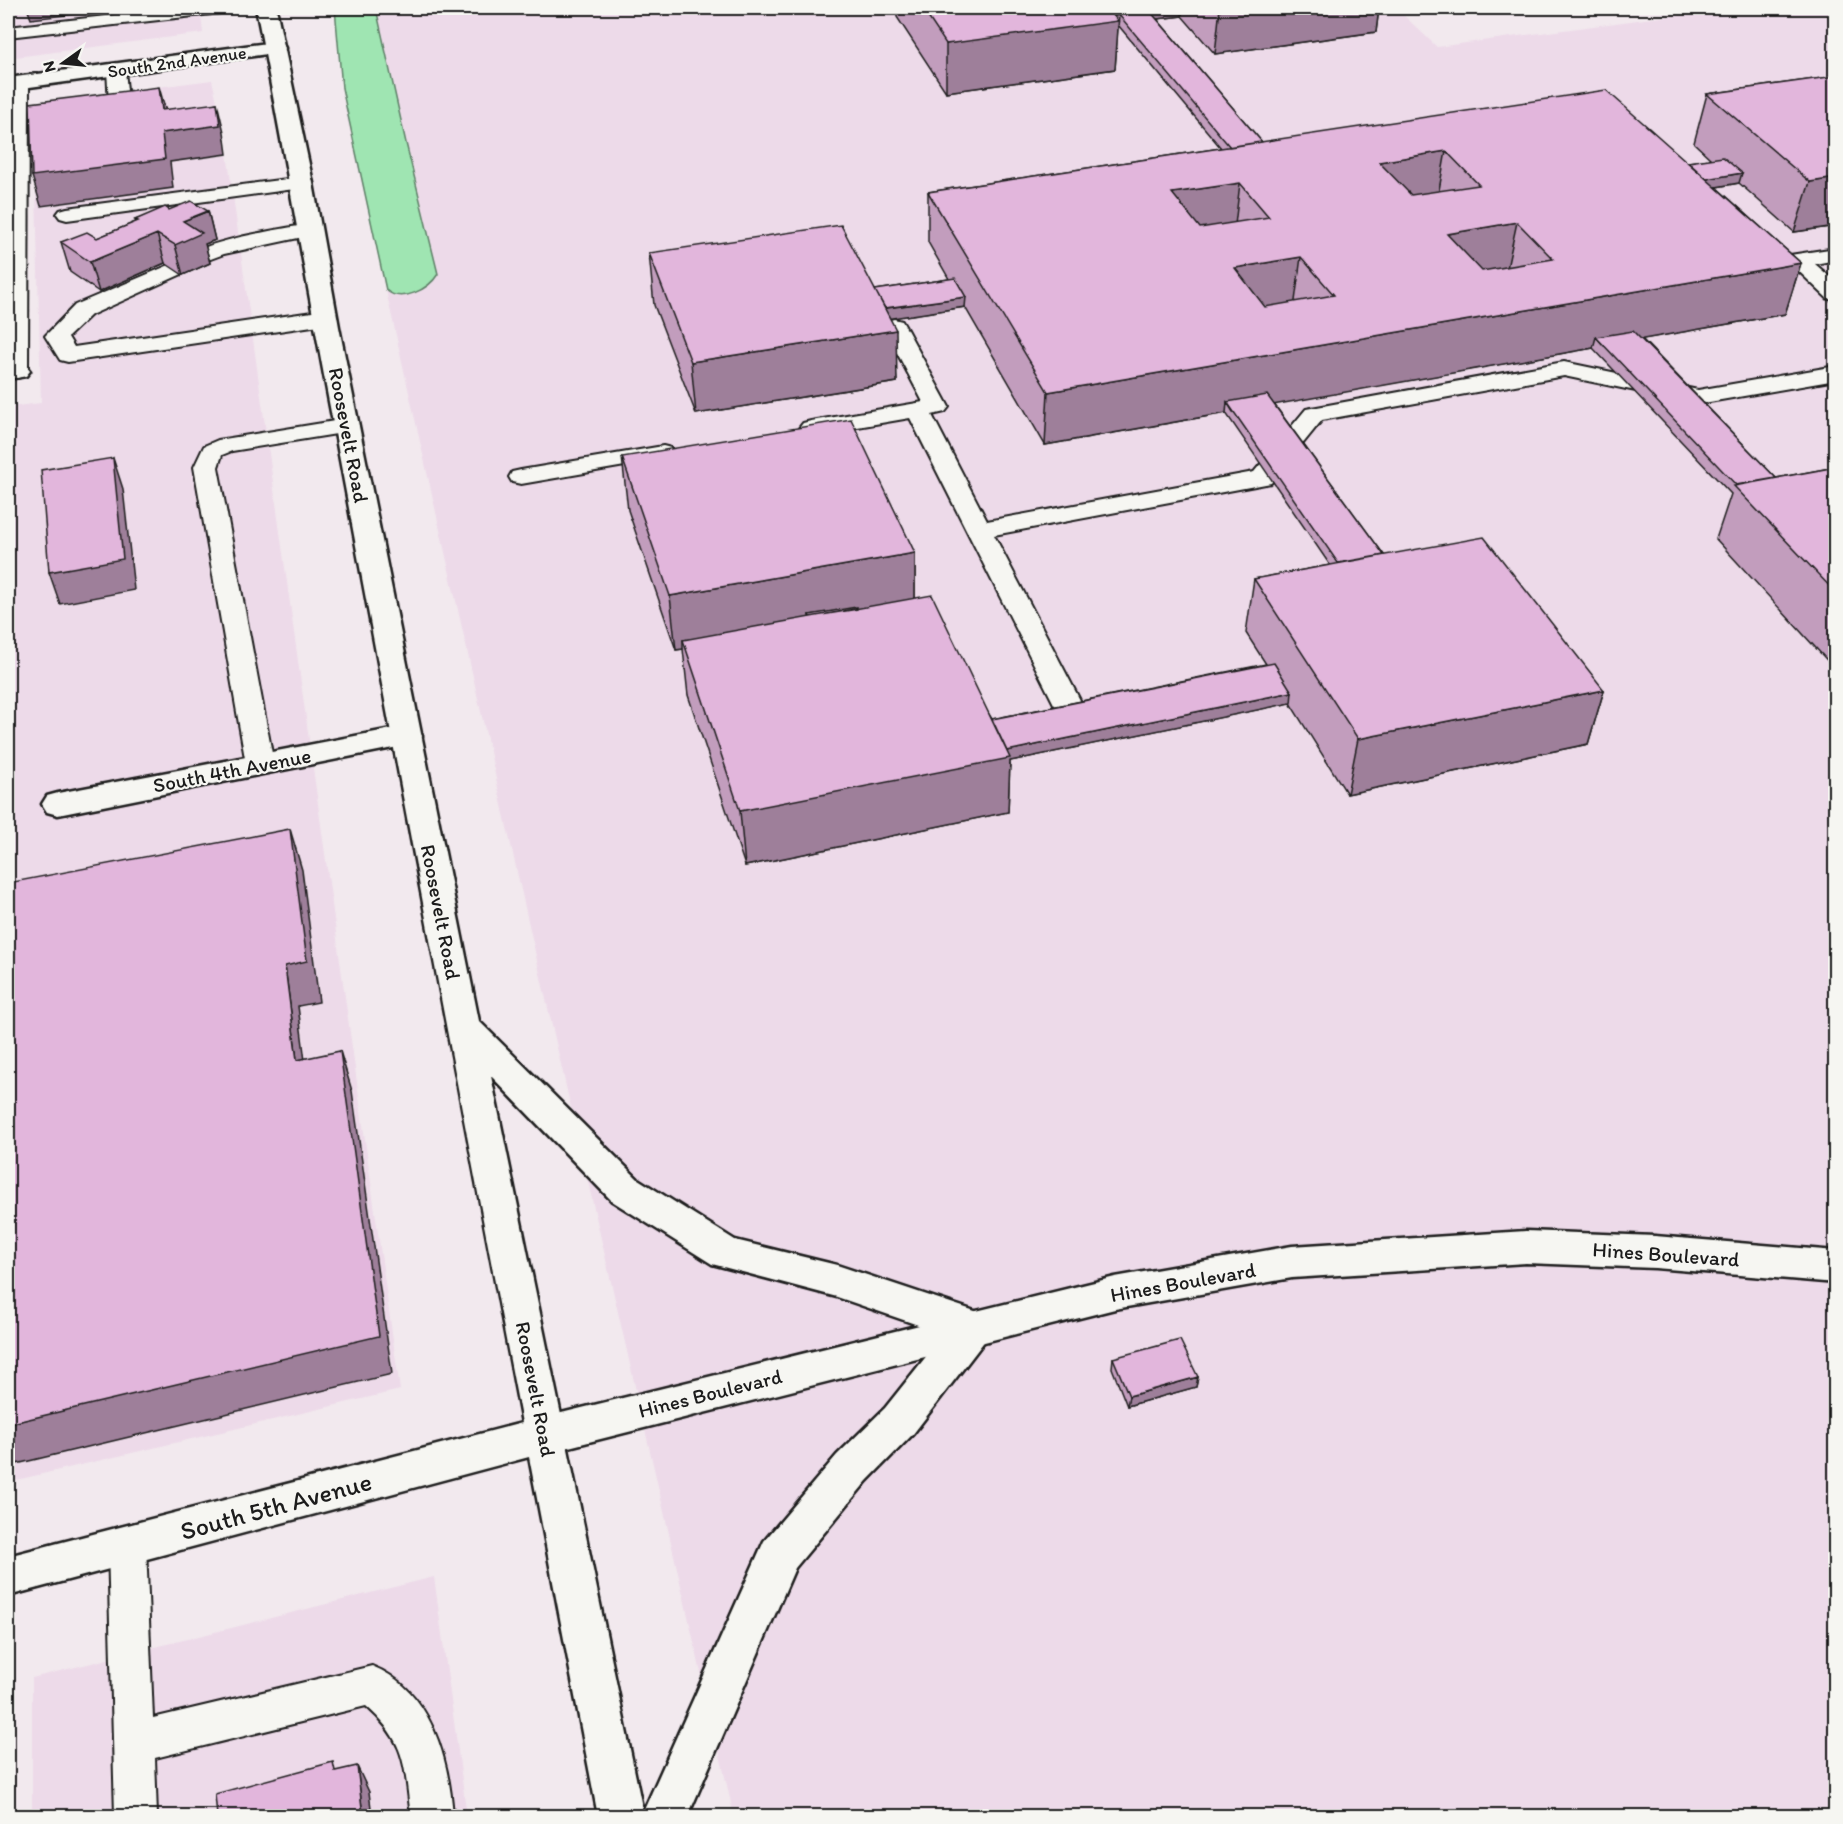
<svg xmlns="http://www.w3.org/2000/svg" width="1843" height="1824" font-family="Itim,sans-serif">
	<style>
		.built { fill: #eddae9 }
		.green { fill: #9fe5b2; stroke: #5e8067; stroke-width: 1.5 }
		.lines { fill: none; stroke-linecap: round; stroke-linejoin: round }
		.lane-casing { stroke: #1c1c1c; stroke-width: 4 }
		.street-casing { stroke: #1c1c1c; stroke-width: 5 }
		.secondary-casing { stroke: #1c1c1c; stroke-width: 5 }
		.lane { fill: #f6f6f2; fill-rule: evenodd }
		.street { fill: #f6f6f2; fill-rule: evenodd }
		.secondary { fill: #f6f6f2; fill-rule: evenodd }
		.wall { fill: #c29dbd; stroke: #1c1c1c; stroke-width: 1.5 }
		.shaded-wall { fill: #9e7f9a; stroke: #1c1c1c; stroke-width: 1.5 }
		.building { fill: #e2b6dc; stroke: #1c1c1c; stroke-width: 1.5; fill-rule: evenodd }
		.labels { text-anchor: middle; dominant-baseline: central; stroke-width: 4.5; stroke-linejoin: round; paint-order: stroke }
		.far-street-label { font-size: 18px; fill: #1c1c1c; stroke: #f6f6f2 }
		.street-label { font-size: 21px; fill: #1c1c1c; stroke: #f6f6f2 }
		.near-street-label { font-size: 26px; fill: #1c1c1c; stroke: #f6f6f2 }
	</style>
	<rect width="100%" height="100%" fill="#f2e9ee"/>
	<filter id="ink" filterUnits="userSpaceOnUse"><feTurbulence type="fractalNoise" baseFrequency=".0167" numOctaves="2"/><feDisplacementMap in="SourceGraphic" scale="12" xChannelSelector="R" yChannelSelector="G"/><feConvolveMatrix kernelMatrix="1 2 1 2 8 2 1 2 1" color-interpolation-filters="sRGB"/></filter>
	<g filter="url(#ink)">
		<path class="built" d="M 8,8 L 200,8 L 203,33 L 8,58 Z
			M 335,8 L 1396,8 L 1437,47 L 1727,8 L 1835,8 L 1835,1816 L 734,1816 L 536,956 L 346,113 L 342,88 Z
			M 212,80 L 224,132 L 400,1390 L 8,1482 L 8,832 L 11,831 L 8,762 L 8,407 L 41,403 L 34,103 Z
			M 434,1577 L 467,1816 L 32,1816 L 32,1678 Z"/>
		<path class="green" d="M 335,8 L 376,8 L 406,143 L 438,274 C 429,289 401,304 386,290 L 342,88 Z"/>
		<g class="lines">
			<defs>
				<path id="lane" d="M 177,8 L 230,8 L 227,12 L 221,13 L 8,37 L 8,27 Z
					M 116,64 L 123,66 L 125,70 L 130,121 L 127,125 L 113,125 L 110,121 L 107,70 L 109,66 Z
					M 20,77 L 27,79 L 29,83 L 28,371 L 25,376 L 17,378 L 8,374 L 11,83 L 13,79 Z
					M 302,177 L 309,179 L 312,183 L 309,187 L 67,220 L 60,218 L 57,214 L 60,210 L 67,208 Z
					M 310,224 L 317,226 L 320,230 L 317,234 L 224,254 L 200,263 L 192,262 L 189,257 C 201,241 287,228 310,224 Z
					M 1836,248 L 1836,260 L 1815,264 L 1836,282 L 1836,300 L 1828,299 L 1787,260 L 1790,255 Z
					M 174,263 L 182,264 L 185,269 L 182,274 L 91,315 L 68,337 L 74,347 L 326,310 L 334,312 L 337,317 L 334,322 L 326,324 L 68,362 L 60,360 L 45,336 L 75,305 Z
					M 894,319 L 902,321 L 905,326 L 949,407 L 945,412 L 932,415 L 987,521 L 1254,472 L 1306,409 L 1564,362 L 1698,390 L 1836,366 L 1836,380 L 1698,404 L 1564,376 L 1322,420 L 1271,483 L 994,535 L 1082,704 L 1078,710 L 1068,713 L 1058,710 L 1054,704 L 910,418 L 811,435 L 803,433 L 799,428 L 803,423 L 811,421 L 923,402 L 883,326 L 886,321 Z
					M 347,419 L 355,421 L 359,426 L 355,431 L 232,451 L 222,455 L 218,467 L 274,764 L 270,771 L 260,773 L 250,771 L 246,764 L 194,467 L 204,446 L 218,440 Z
					M 663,446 L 671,448 L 675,453 L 671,458 L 521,484 L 512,482 L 509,477 L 512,472 L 521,470 Z
					M 127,1528 L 141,1533 L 146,1546 L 153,1718 L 372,1666 C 431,1689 449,1759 453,1816 L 411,1816 C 404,1766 407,1742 366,1706 L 155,1758 L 157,1816 L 115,1816 L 108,1546 L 113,1533 Z"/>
				<path id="street" d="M 275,42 L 282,44 L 285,48 L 282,52 L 8,90 L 8,78 Z
					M 17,363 L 26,366 L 30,371 L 26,376 L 8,379 L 8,365 Z
					M 407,726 L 418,729 L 422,736 L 418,743 L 58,815 L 47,812 L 42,804 L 47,796 L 58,793 Z
					M 1526,1231 L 1655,1236 L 1836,1251 L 1836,1283 L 1655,1268 L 1526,1263 L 1292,1278 L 1115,1309 L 545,1453 L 531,1448 L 525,1435 L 531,1422 L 545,1417 L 1115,1277 L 1292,1246 Z"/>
				<path id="secondary" d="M 256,8 L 276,8 L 313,183 L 339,327 L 479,1021 L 638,1179 L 735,1240 L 837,1265 L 972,1310 L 986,1315 L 992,1327 L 986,1339 L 913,1434 L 867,1481 L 795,1568 L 688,1816 L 598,1816 L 529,1457 L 8,1596 L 8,1556 L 522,1423 C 458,1091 396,760 334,428 C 307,288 284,148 256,8 ZM 491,1076 L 612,1201 L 712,1264 L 837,1297 L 944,1334 L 885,1408 L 837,1455 L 764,1541 L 643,1812 Z"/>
			</defs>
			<use href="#lane" class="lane-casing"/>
			<use href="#street" class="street-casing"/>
			<use href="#secondary" class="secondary-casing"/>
			<use href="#lane" class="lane"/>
			<use href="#street" class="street"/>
			<use href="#secondary" class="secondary"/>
		</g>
		<path class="wall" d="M 897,8 L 1379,8 L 1376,32 L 1215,54 L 1182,16 L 1157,19 L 1262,142 L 1688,162 L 1711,159 L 1694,143 L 1707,94 L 1836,76 L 1836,226 L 1794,232 L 1739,183 L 1716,187 L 1801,263 L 1785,314 L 1642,339 L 1776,478 L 1836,467 L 1836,670 L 1716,539 L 1731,494 L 1593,348 L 1274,404 L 1384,555 L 1604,690 L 1588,744 L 1347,794 L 1290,703 L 1010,761 L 1008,812 L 745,866 L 688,695 L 683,649 L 676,650 L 628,510 L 622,457 L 915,553 L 915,598 L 992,719 L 1266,664 L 1246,633 L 1254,579 L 1330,565 L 1226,413 L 1045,445 L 965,307 L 890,318 L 897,382 L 696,414 L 654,305 L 649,253 L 875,290 L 949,279 L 928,242 L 928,192 L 1221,148 L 1118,25 L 1115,69 L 946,92 L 897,17 Z
			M 169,210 L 208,211 L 215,240 L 205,244 L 210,263 L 183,275 L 165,263 L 99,292 L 70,272 L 61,242 L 97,238 L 136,222 L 135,220 Z
			M 1113,1358 L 1198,1377 L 1196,1387 L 1127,1406 L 1112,1368 Z"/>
		<path class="shaded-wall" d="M 27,8 L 128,8 L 31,19 Z
			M 1175,8 L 1183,8 L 1182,16 L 1149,20 L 1150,11 Z
			M 1220,8 L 1379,8 L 1376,32 L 1215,54 Z
			M 1119,15 L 1115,69 L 946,92 L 946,44 L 1084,19 Z
			M 159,87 L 167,115 L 217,103 L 224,132 L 227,154 L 170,162 L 173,188 L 41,206 L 32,176 L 162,110 Z
			M 1446,151 L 1437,201 L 1371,212 L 1379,162 Z
			M 1742,173 L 1739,183 L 1658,197 L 1661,187 Z
			M 1836,178 L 1836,226 L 1794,232 L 1810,182 Z
			M 1240,183 L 1234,233 L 1168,244 L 1172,193 Z
			M 208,211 L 215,240 L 205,244 L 210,263 L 183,275 L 175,245 L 183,221 Z
			M 1517,222 L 1506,273 L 1437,285 L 1447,234 Z
			M 157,234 L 165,263 L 99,292 L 90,262 Z
			M 1301,257 L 1294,308 L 1229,320 L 1235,268 Z
			M 1801,263 L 1785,314 L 1604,346 L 1596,337 L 1593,348 L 1233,412 L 1227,402 L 1226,413 L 1045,445 L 1048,392 Z
			M 966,297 L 965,307 L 866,322 L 866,311 Z
			M 896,330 L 897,382 L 696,414 L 691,362 Z
			M 113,458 L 123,489 L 134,590 L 60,604 L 49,572 Z
			M 915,553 L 915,607 L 809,615 L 810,626 L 683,640 L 683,649 L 676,650 L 670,596 Z
			M 1604,690 L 1588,744 L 1347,794 L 1358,739 Z
			M 1292,692 L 1291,703 L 1010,761 L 1008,812 L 745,866 L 740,811 L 987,755 Z
			M 290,829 L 302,870 L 319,1002 L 298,1006 L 310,1100 L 297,1060 L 285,966 Z
			M 340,1051 L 352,1091 L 392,1374 L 8,1466 L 8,1424 Z
			M 1198,1377 L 1196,1387 L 1127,1406 L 1129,1396 Z
			M 357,1766 L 369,1792 L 372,1816 L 363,1816 Z"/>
		<path class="building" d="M 922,8 L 1107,8 L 1118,21 L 946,44 Z
			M 1107,8 L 1175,8 L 1150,11 L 1262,142 L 1230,147 L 1119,15 L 1114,16 Z
			M 1836,76 L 1836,178 L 1810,182 L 1707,94 Z
			M 159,87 L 162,110 L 217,103 L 220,125 L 162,133 L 165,159 L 32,176 L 30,103 Z
			M 1606,90 L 1801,263 L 1048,392 L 928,192 ZM 1446,151 L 1479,185 L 1411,195 L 1379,162 ZM 1240,183 L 1269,217 L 1200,228 L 1172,193 ZM 1517,222 L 1553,259 L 1482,271 L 1447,234 ZM 1301,257 L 1334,295 L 1265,307 L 1235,268 Z
			M 1723,157 L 1742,173 L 1707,179 L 1688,162 Z
			M 191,201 L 208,211 L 183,221 L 202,233 L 175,245 L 157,234 L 90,262 L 61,242 L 87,232 L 97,238 L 138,221 L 135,220 L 165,207 L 169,210 Z
			M 841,225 L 896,330 L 691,362 L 649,253 Z
			M 955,278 L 966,297 L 885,308 L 875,290 Z
			M 1633,331 L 1776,478 L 1736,485 L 1596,337 Z
			M 1267,395 L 1384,555 L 1338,563 L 1227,402 Z
			M 851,419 L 915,553 L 670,596 L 622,457 Z
			M 113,458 L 123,559 L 49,572 L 41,470 Z
			M 1836,467 L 1836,593 L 1734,486 Z
			M 1484,537 L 1604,690 L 1358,739 L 1254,579 Z
			M 932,595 L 1010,758 L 740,811 L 683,640 Z
			M 857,607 L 857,609 L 810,617 L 809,615 Z
			M 1274,663 L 1292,692 L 1007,751 L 992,719 Z
			M 290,829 L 307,961 L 285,966 L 297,1060 L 340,1051 L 379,1336 L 8,1424 L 8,883 Z
			M 1180,1340 L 1198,1377 L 1129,1396 L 1113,1358 Z
			M 333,1762 L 335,1771 L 357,1766 L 363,1816 L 217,1816 L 215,1794 Z"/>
	</g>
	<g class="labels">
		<g class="far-street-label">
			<text transform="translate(177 62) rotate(-8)">South 2nd Avenue</text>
		</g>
		<g class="street-label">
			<text transform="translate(349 435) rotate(79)">Roosevelt Road</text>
			<text transform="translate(232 770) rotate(-11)">South 4th Avenue</text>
			<text transform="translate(441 912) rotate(79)">Roosevelt Road</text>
			<text transform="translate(1666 1254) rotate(4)">Hines Boulevard</text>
			<text transform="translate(1183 1282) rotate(-10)">Hines Boulevard</text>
			<text transform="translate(536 1389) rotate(79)">Roosevelt Road</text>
			<text transform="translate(710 1393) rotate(-14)">Hines Boulevard</text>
		</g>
		<g class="near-street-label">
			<text transform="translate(276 1506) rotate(-15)">South 5th Avenue</text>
		</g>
	</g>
	<rect width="1843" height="1824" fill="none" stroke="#f6f6f2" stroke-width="30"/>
	<rect x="15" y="15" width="1813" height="1794" fill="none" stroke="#1c1c1c" stroke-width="2" filter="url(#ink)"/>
	<g transform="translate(63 63) rotate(255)" stroke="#f6f6f2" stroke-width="4.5" paint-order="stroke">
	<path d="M0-4.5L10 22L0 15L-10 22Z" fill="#1c1c1c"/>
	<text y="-9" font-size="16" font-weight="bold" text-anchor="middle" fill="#1c1c1c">N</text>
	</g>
</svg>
